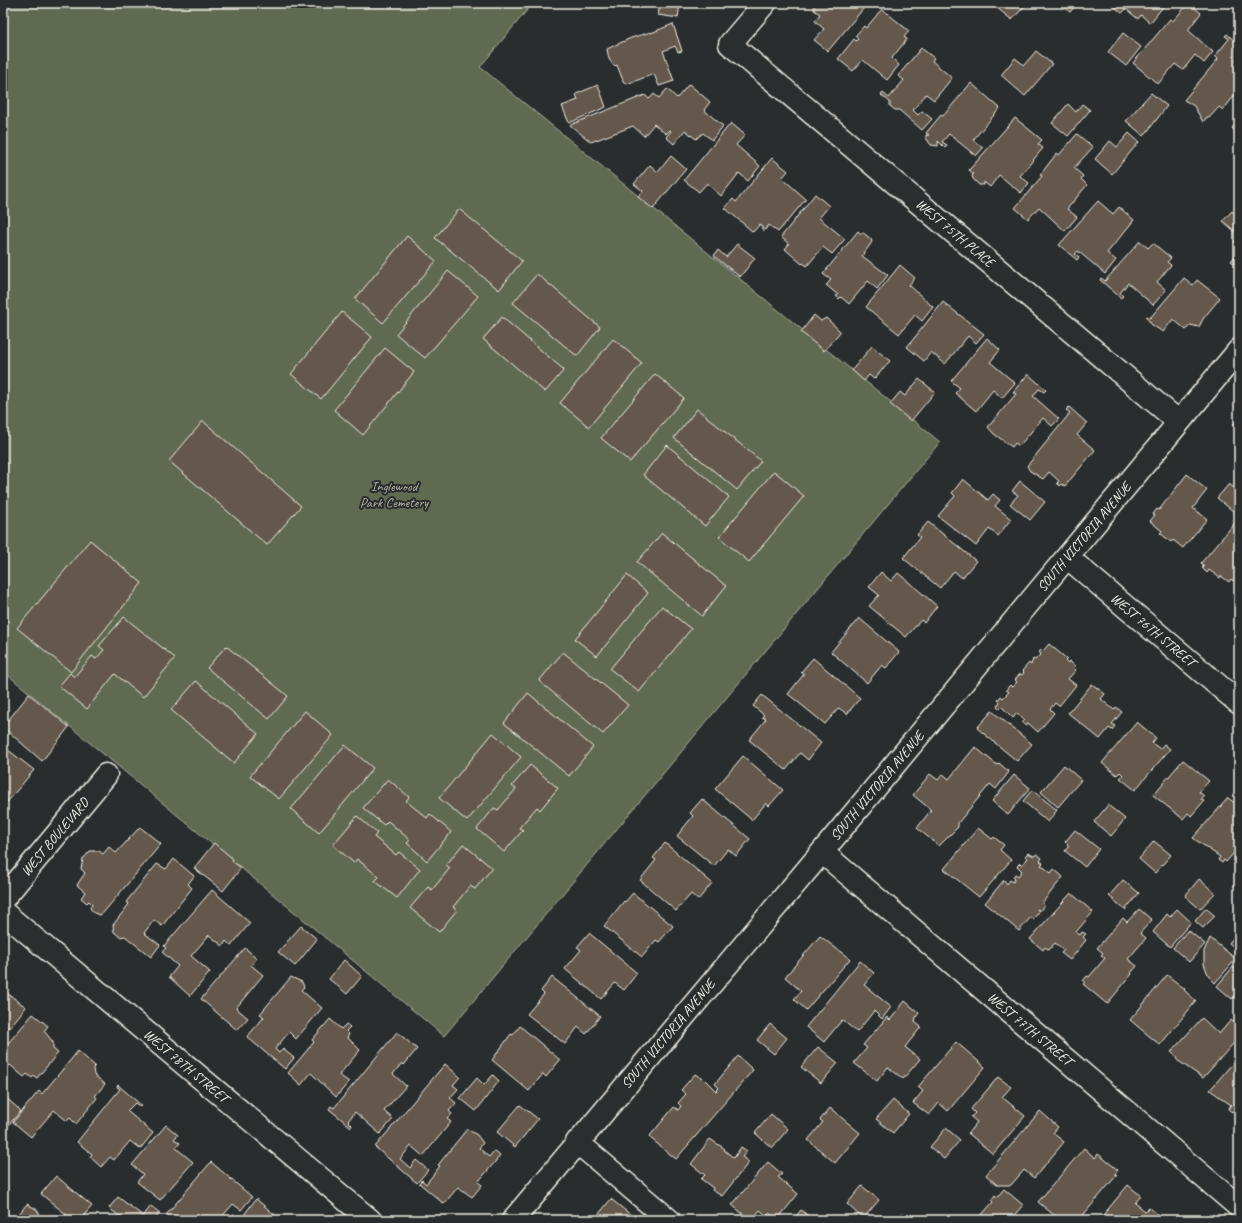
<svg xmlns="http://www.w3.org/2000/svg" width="1242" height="1223" font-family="Caveat,sans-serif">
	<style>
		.green { fill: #5f6a51; stroke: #aaae9c }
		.building { fill: #64594b; stroke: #f4f1e8 }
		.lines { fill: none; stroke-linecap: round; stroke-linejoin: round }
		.minor-casing { stroke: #f4f1e8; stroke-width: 25 }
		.minor { stroke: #2a2d2e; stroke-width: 22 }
		.labels { text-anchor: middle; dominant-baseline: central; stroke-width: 4; stroke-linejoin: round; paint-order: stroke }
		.street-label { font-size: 14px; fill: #f4f1e8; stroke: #2a2d2e }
		.park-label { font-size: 14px; fill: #b1b4a4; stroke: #2a2d2e }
	</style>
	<rect width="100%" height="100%" fill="#2a2d2e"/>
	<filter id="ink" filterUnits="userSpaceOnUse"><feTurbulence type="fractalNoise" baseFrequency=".025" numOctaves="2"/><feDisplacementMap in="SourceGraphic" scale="8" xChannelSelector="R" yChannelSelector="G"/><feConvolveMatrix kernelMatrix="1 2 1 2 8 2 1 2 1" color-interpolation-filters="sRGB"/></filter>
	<g filter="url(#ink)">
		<path class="green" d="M 3,3 L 533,3 L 480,67 L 940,442 L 444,1036 L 3,671 Z"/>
		<path class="building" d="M 566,3 L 603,3 L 603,7 Z
			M 652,3 L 680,3 L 678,18 L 658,15 L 660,4 Z
			M 814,3 L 868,3 L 828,51 L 814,40 L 824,29 L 815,21 L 820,14 L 814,10 Z
			M 1000,3 L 1027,3 L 1012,20 L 996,7 Z
			M 1059,3 L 1078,3 L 1070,12 Z
			M 1110,3 L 1166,3 L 1150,23 L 1141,15 L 1138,19 L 1126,9 L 1122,13 Z
			M 1189,3 L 1201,13 L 1188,30 L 1213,52 L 1204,63 L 1195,55 L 1183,70 L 1175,64 L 1158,84 L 1133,63 L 1170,19 L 1173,21 Z
			M 882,9 L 909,31 L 904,37 L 907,39 L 892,58 L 899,65 L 887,80 L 863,60 L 853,71 L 838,59 L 854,39 L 856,41 L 858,39 L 855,36 L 864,26 L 866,28 Z
			M 673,24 L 682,51 L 678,52 L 675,46 L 663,51 L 674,81 L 659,86 L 654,74 L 627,84 L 626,82 L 624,83 L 617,65 L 614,66 L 609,59 L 607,49 L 631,38 L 651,32 L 651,33 Z
			M 1123,33 L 1141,47 L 1126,66 L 1108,52 Z
			M 1227,34 L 1239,45 L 1239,56 L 1236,60 L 1239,62 L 1239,90 L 1223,110 L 1219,107 L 1209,118 L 1207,117 L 1203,122 L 1194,106 L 1184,100 L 1218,59 L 1215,56 L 1229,39 L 1225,36 Z
			M 921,48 L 934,58 L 932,61 L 952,78 L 934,100 L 926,94 L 913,110 L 918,115 L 922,111 L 932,119 L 922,130 L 899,110 L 895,110 L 890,106 L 890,102 L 881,95 L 883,93 L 889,98 L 904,80 L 898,76 Z
			M 1036,51 L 1052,64 L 1025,96 L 1001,75 L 1015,58 L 1024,65 Z
			M 971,83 L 1000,108 L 973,140 L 983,148 L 976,156 L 949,134 L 942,142 L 947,145 L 945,148 L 938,141 L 938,146 L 931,145 L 926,138 L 926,135 L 929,135 L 926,133 L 941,115 L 943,116 Z
			M 689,84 L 710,102 L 704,110 L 723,126 L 712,140 L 703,133 L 696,139 L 685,130 L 674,144 L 666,137 L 671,131 L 670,130 L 666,134 L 654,124 L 644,136 L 633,126 L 591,142 L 570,125 L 645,95 L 649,99 L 654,94 L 659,98 L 667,89 L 677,98 Z
			M 598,85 L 606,107 L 569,123 L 562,106 L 578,100 L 576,94 Z
			M 1151,93 L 1167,106 L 1144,136 L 1126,121 Z
			M 1068,104 L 1076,112 L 1082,104 L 1090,110 L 1068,136 L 1052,123 Z
			M 1015,118 L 1042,140 L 1038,144 L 1043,148 L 1020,176 L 1029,183 L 1021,193 L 999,175 L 990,187 L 984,182 L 984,185 L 979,185 L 973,179 L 972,175 L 974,174 L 969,170 Z
			M 1239,120 L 1239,136 L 1232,128 Z
			M 731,123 L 745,135 L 736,145 L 760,166 L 748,181 L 739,173 L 721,196 L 707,183 L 699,192 L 684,180 Z
			M 1129,133 L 1139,142 L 1112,174 L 1095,159 L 1110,141 L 1117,147 Z
			M 1077,134 L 1093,147 L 1074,168 L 1083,176 L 1081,179 L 1087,185 L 1067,209 L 1077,217 L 1065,231 L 1039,207 L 1028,219 L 1015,208 L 1042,176 L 1040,175 L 1057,153 L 1059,155 Z
			M 671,156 L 686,169 L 653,209 L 638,197 L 643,191 L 634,184 L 650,165 L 658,172 Z
			M 772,158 L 788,171 L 782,178 L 806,199 L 778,232 L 769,225 L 764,231 L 760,224 L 753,232 L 725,208 L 733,199 L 736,202 Z
			M 815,194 L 829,206 L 819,218 L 845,239 L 832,254 L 823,247 L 807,266 L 803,263 L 802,264 L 785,249 L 789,244 L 781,237 Z
			M 1098,201 L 1113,214 L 1119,207 L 1134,220 L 1107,253 L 1116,260 L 1105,274 L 1078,251 L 1075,254 L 1079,257 L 1077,260 L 1059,245 Z
			M 459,209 L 522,261 L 499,290 L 435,238 Z
			M 1232,211 L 1239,218 L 1239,235 L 1223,221 Z
			M 858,231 L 861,234 L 862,232 L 871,239 L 872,242 L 862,256 L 888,275 L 877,289 L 868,281 L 849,304 L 841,297 L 839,299 L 836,296 L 838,295 L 826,285 L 831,280 L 823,274 Z
			M 407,236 L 436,261 L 383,323 L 355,299 Z
			M 1239,236 L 1239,246 L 1234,242 Z
			M 1140,241 L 1148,248 L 1153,243 L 1171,258 L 1167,262 L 1171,265 L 1157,282 L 1166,290 L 1153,305 L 1128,283 L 1120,293 L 1123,296 L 1121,298 L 1100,280 L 1101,278 L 1105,281 Z
			M 737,244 L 755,258 L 740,277 L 714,256 L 718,250 L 726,257 Z
			M 1239,251 L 1239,268 L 1231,261 Z
			M 900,265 L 915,278 L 909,285 L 933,307 L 922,321 L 915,315 L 899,334 L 866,307 Z
			M 448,271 L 478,296 L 425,358 L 396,334 Z
			M 537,274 L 600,327 L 577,356 L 513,303 Z
			M 1184,278 L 1193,285 L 1197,280 L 1220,298 L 1203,319 L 1199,327 L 1190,325 L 1186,330 L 1173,319 L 1163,332 L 1152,325 L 1146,317 L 1147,316 L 1150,318 Z
			M 943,302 L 984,334 L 976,343 L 968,336 L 945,364 L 931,352 L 924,361 L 907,347 Z
			M 342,312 L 372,337 L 321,399 L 291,374 Z
			M 814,315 L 821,321 L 826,318 L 839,330 L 840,332 L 824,351 L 801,332 Z
			M 502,317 L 564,370 L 545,392 L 483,339 Z
			M 987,338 L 1000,350 L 990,362 L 1015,383 L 1002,398 L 993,390 L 976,411 L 955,393 L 960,388 L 951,381 Z
			M 613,339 L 642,363 L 589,427 L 560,403 Z
			M 872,346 L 890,361 L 874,379 L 869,375 L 864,381 L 852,370 Z
			M 385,348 L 414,372 L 363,435 L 334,410 Z
			M 655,374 L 684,398 L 630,462 L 601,438 Z
			M 1028,374 L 1046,390 L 1044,392 L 1039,389 L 1033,396 L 1059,419 L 1052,426 L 1043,418 L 1019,446 L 1015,443 L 1012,447 L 994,434 L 988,427 L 1016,394 L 1013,392 Z
			M 919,379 L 935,392 L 911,421 L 890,404 L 900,392 L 905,396 Z
			M 1069,407 L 1087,423 L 1077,435 L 1095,450 L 1065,486 L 1062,484 L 1060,486 L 1057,483 L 1059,481 L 1049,472 L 1043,479 L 1030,471 L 1027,466 L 1070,413 L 1066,410 Z
			M 697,409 L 761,461 L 737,490 L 674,438 Z
			M 1239,418 L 1239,430 L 1233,425 Z
			M 203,421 L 301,506 L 267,545 L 169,461 Z
			M 667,445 L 729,497 L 705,526 L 643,475 Z
			M 774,471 L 804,496 L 749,562 L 719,537 Z
			M 1187,474 L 1207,490 L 1193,508 L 1207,519 L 1183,548 L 1173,540 L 1171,542 L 1160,533 L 1162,531 L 1150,521 L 1155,515 L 1153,514 L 1157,509 L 1159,510 Z
			M 963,479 L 988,500 L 993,494 L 1000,500 L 995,506 L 1011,519 L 998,536 L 989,529 L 976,546 L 938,516 L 955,496 L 952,493 Z
			M 1020,481 L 1045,502 L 1030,520 L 1010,504 L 1018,495 L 1012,491 Z
			M 1229,484 L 1239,492 L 1239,504 L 1233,511 L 1217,498 Z
			M 1239,518 L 1239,573 L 1233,581 L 1231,579 L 1229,582 L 1221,576 L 1220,578 L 1209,570 L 1207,573 L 1202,568 L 1204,566 L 1201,563 Z
			M 928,522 L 976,561 L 962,578 L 954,571 L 940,588 L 903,558 L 920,537 L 917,535 Z
			M 662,533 L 726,586 L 702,616 L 637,562 Z
			M 90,540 L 142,583 L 71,672 L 17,628 Z
			M 881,572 L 891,581 L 898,573 L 937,606 L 924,623 L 921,620 L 906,637 L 869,606 L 879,595 L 869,587 Z
			M 627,575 L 648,593 L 597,656 L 575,639 Z
			M 662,606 L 691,629 L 639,692 L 610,669 Z
			M 124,617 L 175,658 L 143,697 L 115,674 L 87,709 L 59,686 L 70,673 L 74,677 L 92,656 L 96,659 L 104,650 L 99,646 Z
			M 859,618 L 899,652 L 886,668 L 882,665 L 867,683 L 831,652 Z
			M 1049,644 L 1067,659 L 1065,661 L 1067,663 L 1069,661 L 1075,666 L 1074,668 L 1076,670 L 1068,679 L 1076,685 L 1059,706 L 1055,703 L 1050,709 L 1054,713 L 1038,732 L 1028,723 L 1026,726 L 1022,723 L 1025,720 L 1017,713 L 1013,718 L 1002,707 L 1000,709 L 997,706 L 1000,702 L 998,700 L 1001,696 L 1003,698 L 1009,692 L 1006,690 L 1010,685 L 1012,687 L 1017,682 L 1015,680 L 1020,674 L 1022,675 L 1024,673 L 1022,671 L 1029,663 L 1031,665 L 1033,659 L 1035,660 L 1041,654 L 1039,652 L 1041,650 L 1043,651 Z
			M 226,646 L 288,696 L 269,719 L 207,668 Z
			M 563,652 L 628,705 L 603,734 L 539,681 Z
			M 813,658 L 860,698 L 847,714 L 839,708 L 825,724 L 788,694 L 804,674 L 801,672 Z
			M 196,681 L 258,734 L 234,763 L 171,710 Z
			M 1092,684 L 1105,694 L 1101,699 L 1114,710 L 1116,707 L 1122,712 L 1112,724 L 1115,726 L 1112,730 L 1109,728 L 1100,739 L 1068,713 Z
			M 528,693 L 593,747 L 569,776 L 504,723 Z
			M 29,694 L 69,727 L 42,761 L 3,727 Z
			M 762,695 L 821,743 L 808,760 L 800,753 L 786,770 L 749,740 L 766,719 L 762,717 L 764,715 L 753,706 Z
			M 305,711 L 333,735 L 279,799 L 250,776 Z
			M 992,711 L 1032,744 L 1017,761 L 977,728 Z
			M 1137,722 L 1156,738 L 1152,743 L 1160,749 L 1164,744 L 1170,749 L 1135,790 L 1120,778 L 1123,775 L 1120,772 L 1117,775 L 1102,763 Z
			M 493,733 L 521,757 L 467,821 L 439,798 Z
			M 345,745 L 373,768 L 319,833 L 291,809 Z
			M 3,746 L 34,770 L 3,807 Z
			M 975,747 L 997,765 L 999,763 L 1009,772 L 996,789 L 990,784 L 958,823 L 958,827 L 939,846 L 917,828 L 931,810 L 913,795 L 930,774 L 938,780 L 943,774 L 949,779 Z
			M 743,756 L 783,790 L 769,806 L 766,803 L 752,820 L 715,789 Z
			M 1183,760 L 1209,781 L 1199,792 L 1204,796 L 1201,799 L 1204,801 L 1191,816 L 1188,813 L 1183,819 L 1153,795 Z
			M 530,765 L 558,788 L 540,810 L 537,807 L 519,828 L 523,830 L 504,852 L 477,829 L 494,808 L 498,810 L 516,789 L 512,786 Z
			M 1064,765 L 1081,780 L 1058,807 L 1041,792 Z
			M 1014,775 L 1030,788 L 1008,815 L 992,801 Z
			M 388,779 L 409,797 L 406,801 L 427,818 L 430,814 L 451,832 L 427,861 L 407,843 L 410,840 L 388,821 L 384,825 L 363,808 Z
			M 1032,790 L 1057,810 L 1048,822 L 1023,801 Z
			M 1228,798 L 1239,806 L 1239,847 L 1226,862 L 1224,860 L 1222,863 L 1218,860 L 1220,857 L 1193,838 Z
			M 702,799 L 750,839 L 736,856 L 728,849 L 714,866 L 677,836 L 693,816 L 690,813 Z
			M 1108,805 L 1125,819 L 1111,836 L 1094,822 Z
			M 357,816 L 377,833 L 374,837 L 396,855 L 399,852 L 420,869 L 397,898 L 375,881 L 379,877 L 357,859 L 354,863 L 333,845 Z
			M 140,827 L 161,844 L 103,913 L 100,915 L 94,913 L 90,908 L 92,904 L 89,901 L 87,903 L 81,898 L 85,892 L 77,885 L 85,873 L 81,869 L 83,859 L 90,851 L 99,851 L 103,854 L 109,847 L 116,853 Z
			M 978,828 L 992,839 L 994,837 L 1004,845 L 1000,850 L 1011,860 L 979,897 L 944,869 Z
			M 1075,830 L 1099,849 L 1085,867 L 1065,851 L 1069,846 L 1065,842 Z
			M 1154,841 L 1171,855 L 1155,873 L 1139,859 Z
			M 214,843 L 233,859 L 232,861 L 241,868 L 223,891 L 194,868 Z
			M 665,843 L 712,883 L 698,900 L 691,894 L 676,911 L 640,880 L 656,860 L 653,858 Z
			M 463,844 L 492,868 L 475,889 L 470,886 L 453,907 L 457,910 L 439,932 L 410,908 L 428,887 L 432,890 L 450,868 L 446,865 Z
			M 1028,853 L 1034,856 L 1037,854 L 1042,858 L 1040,861 L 1043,863 L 1041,865 L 1051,873 L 1054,869 L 1063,877 L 1042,903 L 1044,905 L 1040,911 L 1037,909 L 1039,912 L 1033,919 L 1031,917 L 1019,931 L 985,903 L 1004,880 L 1007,884 L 1010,880 L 1013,882 L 1015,879 L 1013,877 L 1015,874 L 1018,876 L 1022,871 L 1017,866 L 1020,863 L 1022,865 L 1028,858 L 1025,856 Z
			M 174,859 L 194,876 L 188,884 L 192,888 L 162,926 L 154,920 L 144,933 L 160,945 L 151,957 L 125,936 L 120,937 L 114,932 L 113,925 L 129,904 L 126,902 L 157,864 L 166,869 Z
			M 1199,879 L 1215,893 L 1200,909 L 1185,896 Z
			M 1123,880 L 1139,893 L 1125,910 L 1109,896 Z
			M 1239,880 L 1239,889 L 1234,885 Z
			M 212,890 L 250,923 L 231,946 L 226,941 L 223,946 L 209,935 L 191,956 L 210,972 L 190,996 L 169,977 L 178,966 L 162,952 L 166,948 L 164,946 Z
			M 633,893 L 673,926 L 659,942 L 656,940 L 642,957 L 604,926 L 624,901 L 625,902 Z
			M 1071,893 L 1093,912 L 1076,932 L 1080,935 L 1082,932 L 1086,934 L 1083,937 L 1086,940 L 1070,960 L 1061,953 L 1064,950 L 1055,943 L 1049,950 L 1045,947 L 1043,950 L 1030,939 Z
			M 1206,908 L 1215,916 L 1203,928 L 1195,921 Z
			M 1139,909 L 1152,920 L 1140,933 L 1146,938 L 1128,959 L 1137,966 L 1131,973 L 1132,974 L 1107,1004 L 1083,984 L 1085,982 L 1083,981 L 1087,976 L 1089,977 L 1105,958 L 1101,955 L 1103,953 L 1097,948 L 1123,918 L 1127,922 Z
			M 1177,909 L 1191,922 L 1170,947 L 1153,932 L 1167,914 L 1170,917 Z
			M 301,926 L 317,939 L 295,966 L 278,952 Z
			M 1188,930 L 1205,944 L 1189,962 L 1173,948 Z
			M 1239,931 L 1239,951 L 1229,943 Z
			M 589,933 L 637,973 L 624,990 L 615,983 L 601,999 L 565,969 L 581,950 L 577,947 Z
			M 820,936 L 850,959 L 806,1010 L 794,999 L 801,991 L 785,977 Z
			M 1210,938 L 1236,959 L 1215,983 L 1209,977 L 1204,964 L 1204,951 Z
			M 245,948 L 257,958 L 251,965 L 263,975 L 236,1008 L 248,1018 L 237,1030 L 201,999 Z
			M 344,960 L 362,976 L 347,994 L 329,979 Z
			M 860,961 L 874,973 L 864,985 L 891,1007 L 882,1019 L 874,1011 L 857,1032 L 842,1020 L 824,1042 L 806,1027 Z
			M 1233,967 L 1239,971 L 1239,990 L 1232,999 L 1217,986 Z
			M 1167,975 L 1185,989 L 1184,990 L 1196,1001 L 1160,1045 L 1130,1020 Z
			M 291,977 L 302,982 L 304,987 L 301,990 L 322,1008 L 296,1039 L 289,1032 L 275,1049 L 279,1053 L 283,1049 L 294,1058 L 285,1069 L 247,1037 L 264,1017 L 260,1014 Z
			M 552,977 L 600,1016 L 586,1034 L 578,1027 L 565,1044 L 527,1014 L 544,994 L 541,991 Z
			M 3,990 L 26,1007 L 9,1028 L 7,1027 L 3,1032 Z
			M 905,1001 L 919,1013 L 916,1017 L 915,1022 L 921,1027 L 905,1047 L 920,1059 L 903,1079 L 888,1067 L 877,1081 L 854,1063 L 867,1048 L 863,1045 L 887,1017 L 890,1020 Z
			M 33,1014 L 48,1026 L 44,1031 L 53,1042 L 53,1049 L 58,1053 L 37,1078 L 34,1076 L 32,1078 L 27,1074 L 24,1077 L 10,1065 L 6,1067 L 3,1064 L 3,1049 Z
			M 1202,1018 L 1219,1034 L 1231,1020 L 1239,1027 L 1239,1037 L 1203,1078 L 1177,1060 L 1178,1058 L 1171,1052 Z
			M 330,1019 L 341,1029 L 346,1024 L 350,1027 L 346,1031 L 349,1034 L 347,1037 L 360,1050 L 339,1075 L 349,1082 L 336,1097 L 311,1073 L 301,1085 L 288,1073 L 314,1042 L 312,1040 Z
			M 770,1024 L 787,1038 L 774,1054 L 757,1040 Z
			M 520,1026 L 560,1060 L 546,1077 L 543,1074 L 529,1091 L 492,1060 L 511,1034 L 513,1035 Z
			M 397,1032 L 417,1049 L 404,1065 L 402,1063 L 393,1074 L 406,1086 L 384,1111 L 393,1119 L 380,1134 L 355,1112 L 348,1121 L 352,1125 L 351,1127 L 329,1109 L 331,1106 L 334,1108 Z
			M 956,1042 L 985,1067 L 948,1111 L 939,1103 L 929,1115 L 913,1103 L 923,1091 L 918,1087 Z
			M 818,1047 L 838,1063 L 821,1083 L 801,1067 Z
			M 78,1051 L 95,1066 L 93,1068 L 94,1075 L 105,1084 L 95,1096 L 97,1098 L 76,1124 L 70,1118 L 67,1121 L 54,1110 L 31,1137 L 13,1122 L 39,1091 L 42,1094 Z
			M 1239,1051 L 1239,1112 L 1235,1109 L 1232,1112 L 1228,1109 L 1231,1105 L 1210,1090 L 1237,1058 L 1235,1056 Z
			M 738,1056 L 753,1070 L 676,1159 L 649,1137 L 674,1107 L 678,1110 L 681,1106 L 678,1103 L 686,1094 L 681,1090 L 695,1074 L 701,1078 L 702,1077 L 716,1091 L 719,1088 L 715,1084 Z
			M 445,1064 L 460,1077 L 453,1085 L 458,1089 L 450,1098 L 456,1103 L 449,1111 L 452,1114 L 447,1119 L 451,1122 L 423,1156 L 411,1146 L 400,1159 L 410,1168 L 416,1160 L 428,1170 L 417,1183 L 375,1147 Z
			M 493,1075 L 499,1081 L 476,1111 L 460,1098 L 477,1078 L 484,1085 Z
			M 998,1077 L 1011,1087 L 1002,1097 L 1025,1116 L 993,1154 L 968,1133 L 977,1122 L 971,1117 L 975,1113 L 971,1109 Z
			M 118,1085 L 141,1105 L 140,1107 L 135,1103 L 127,1111 L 153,1133 L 140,1149 L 130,1141 L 114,1160 L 110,1157 L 101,1167 L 90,1157 L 92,1154 L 77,1142 L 120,1089 L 117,1087 Z
			M 4,1096 L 21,1111 L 5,1129 L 3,1128 Z
			M 893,1100 L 909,1114 L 893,1133 L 876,1119 Z
			M 520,1105 L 538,1119 L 515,1147 L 497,1132 Z
			M 830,1108 L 860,1133 L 835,1163 L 808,1140 L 823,1122 L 820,1120 Z
			M 1040,1111 L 1058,1127 L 1053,1133 L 1064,1142 L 1034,1178 L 1024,1170 L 1011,1185 L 997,1185 L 986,1175 Z
			M 771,1114 L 788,1129 L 772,1148 L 755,1133 Z
			M 166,1125 L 178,1135 L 174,1139 L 180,1143 L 176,1148 L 193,1162 L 160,1200 L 137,1182 L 143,1174 L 132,1165 Z
			M 946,1128 L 960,1140 L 944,1159 L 930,1147 Z
			M 467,1129 L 477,1135 L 483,1143 L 479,1148 L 489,1157 L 494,1151 L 500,1156 L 478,1182 L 482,1185 L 472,1197 L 458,1187 L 444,1204 L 419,1183 L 422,1180 L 426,1184 L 440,1166 L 438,1165 Z
			M 710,1139 L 725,1149 L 724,1150 L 734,1158 L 741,1147 L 747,1151 L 742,1157 L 749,1162 L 722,1196 L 712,1190 L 713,1188 L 701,1179 L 705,1175 L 691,1164 Z
			M 1084,1148 L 1095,1158 L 1098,1154 L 1118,1170 L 1115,1174 L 1117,1175 L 1079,1220 L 1060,1220 L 1038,1202 Z
			M 211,1162 L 252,1197 L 241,1210 L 233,1204 L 219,1220 L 171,1220 L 166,1215 Z
			M 768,1162 L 782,1174 L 778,1177 L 798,1194 L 777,1220 L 769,1213 L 767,1216 L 760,1210 L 752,1220 L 750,1220 L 732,1205 Z
			M 56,1176 L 92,1206 L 80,1220 L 73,1220 L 41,1194 Z
			M 1128,1185 L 1141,1196 L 1135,1203 L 1145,1211 L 1149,1207 L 1158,1215 L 1154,1220 L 1099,1220 Z
			M 862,1186 L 879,1200 L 863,1219 L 847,1204 Z
			M 1004,1189 L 1023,1205 L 1010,1220 L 981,1220 L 979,1218 L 993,1202 L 991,1200 L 995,1195 L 997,1197 Z
			M 3,1194 L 7,1200 L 3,1206 Z
			M 118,1197 L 143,1216 L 151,1206 L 160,1213 L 154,1220 L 124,1220 L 109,1208 Z
			M 256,1199 L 275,1215 L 273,1218 L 269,1215 L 265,1220 L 240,1220 Z
			M 611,1199 L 637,1220 L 594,1220 Z
			M 27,1204 L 36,1209 L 41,1216 L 38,1220 L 14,1220 Z
			M 801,1210 L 811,1218 L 815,1220 L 793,1220 Z
			M 902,1213 L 911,1220 L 896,1220 Z"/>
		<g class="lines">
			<defs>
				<path id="minor" d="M 765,3 L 730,44 L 1179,422
					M 1067,557 L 1239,703
					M 822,852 L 1239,1207
					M 3,899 L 106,775
					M 3,912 L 370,1220
					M 577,1142 L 669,1220
					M 513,1220 L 822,852 L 1239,350"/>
			</defs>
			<use href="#minor" class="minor-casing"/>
			<use href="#minor" class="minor"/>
		</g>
	</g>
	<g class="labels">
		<g class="street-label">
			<text transform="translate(955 233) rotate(40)">WEST 75TH PLACE</text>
			<text transform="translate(1084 537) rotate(-50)">SOUTH VICTORIA AVENUE</text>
			<text transform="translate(1153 630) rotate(40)">WEST 76TH STREET</text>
			<text transform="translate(877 786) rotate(-50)">SOUTH VICTORIA AVENUE</text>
			<text transform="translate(55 837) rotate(-50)">WEST BOULEVARD</text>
			<text transform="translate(1030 1029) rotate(40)">WEST 77TH STREET</text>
			<text transform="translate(668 1034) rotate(-50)">SOUTH VICTORIA AVENUE</text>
			<text transform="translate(186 1066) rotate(40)">WEST 78TH STREET</text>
		</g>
		<g class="park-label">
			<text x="394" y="486">Inglewood<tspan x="394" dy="16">Park Cemetery</tspan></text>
		</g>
	</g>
	<rect width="1242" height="1223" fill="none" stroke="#2a2d2e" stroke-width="16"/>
	<rect x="8" y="8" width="1226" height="1207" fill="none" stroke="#f4f1e8" stroke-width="1.5" filter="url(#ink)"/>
</svg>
